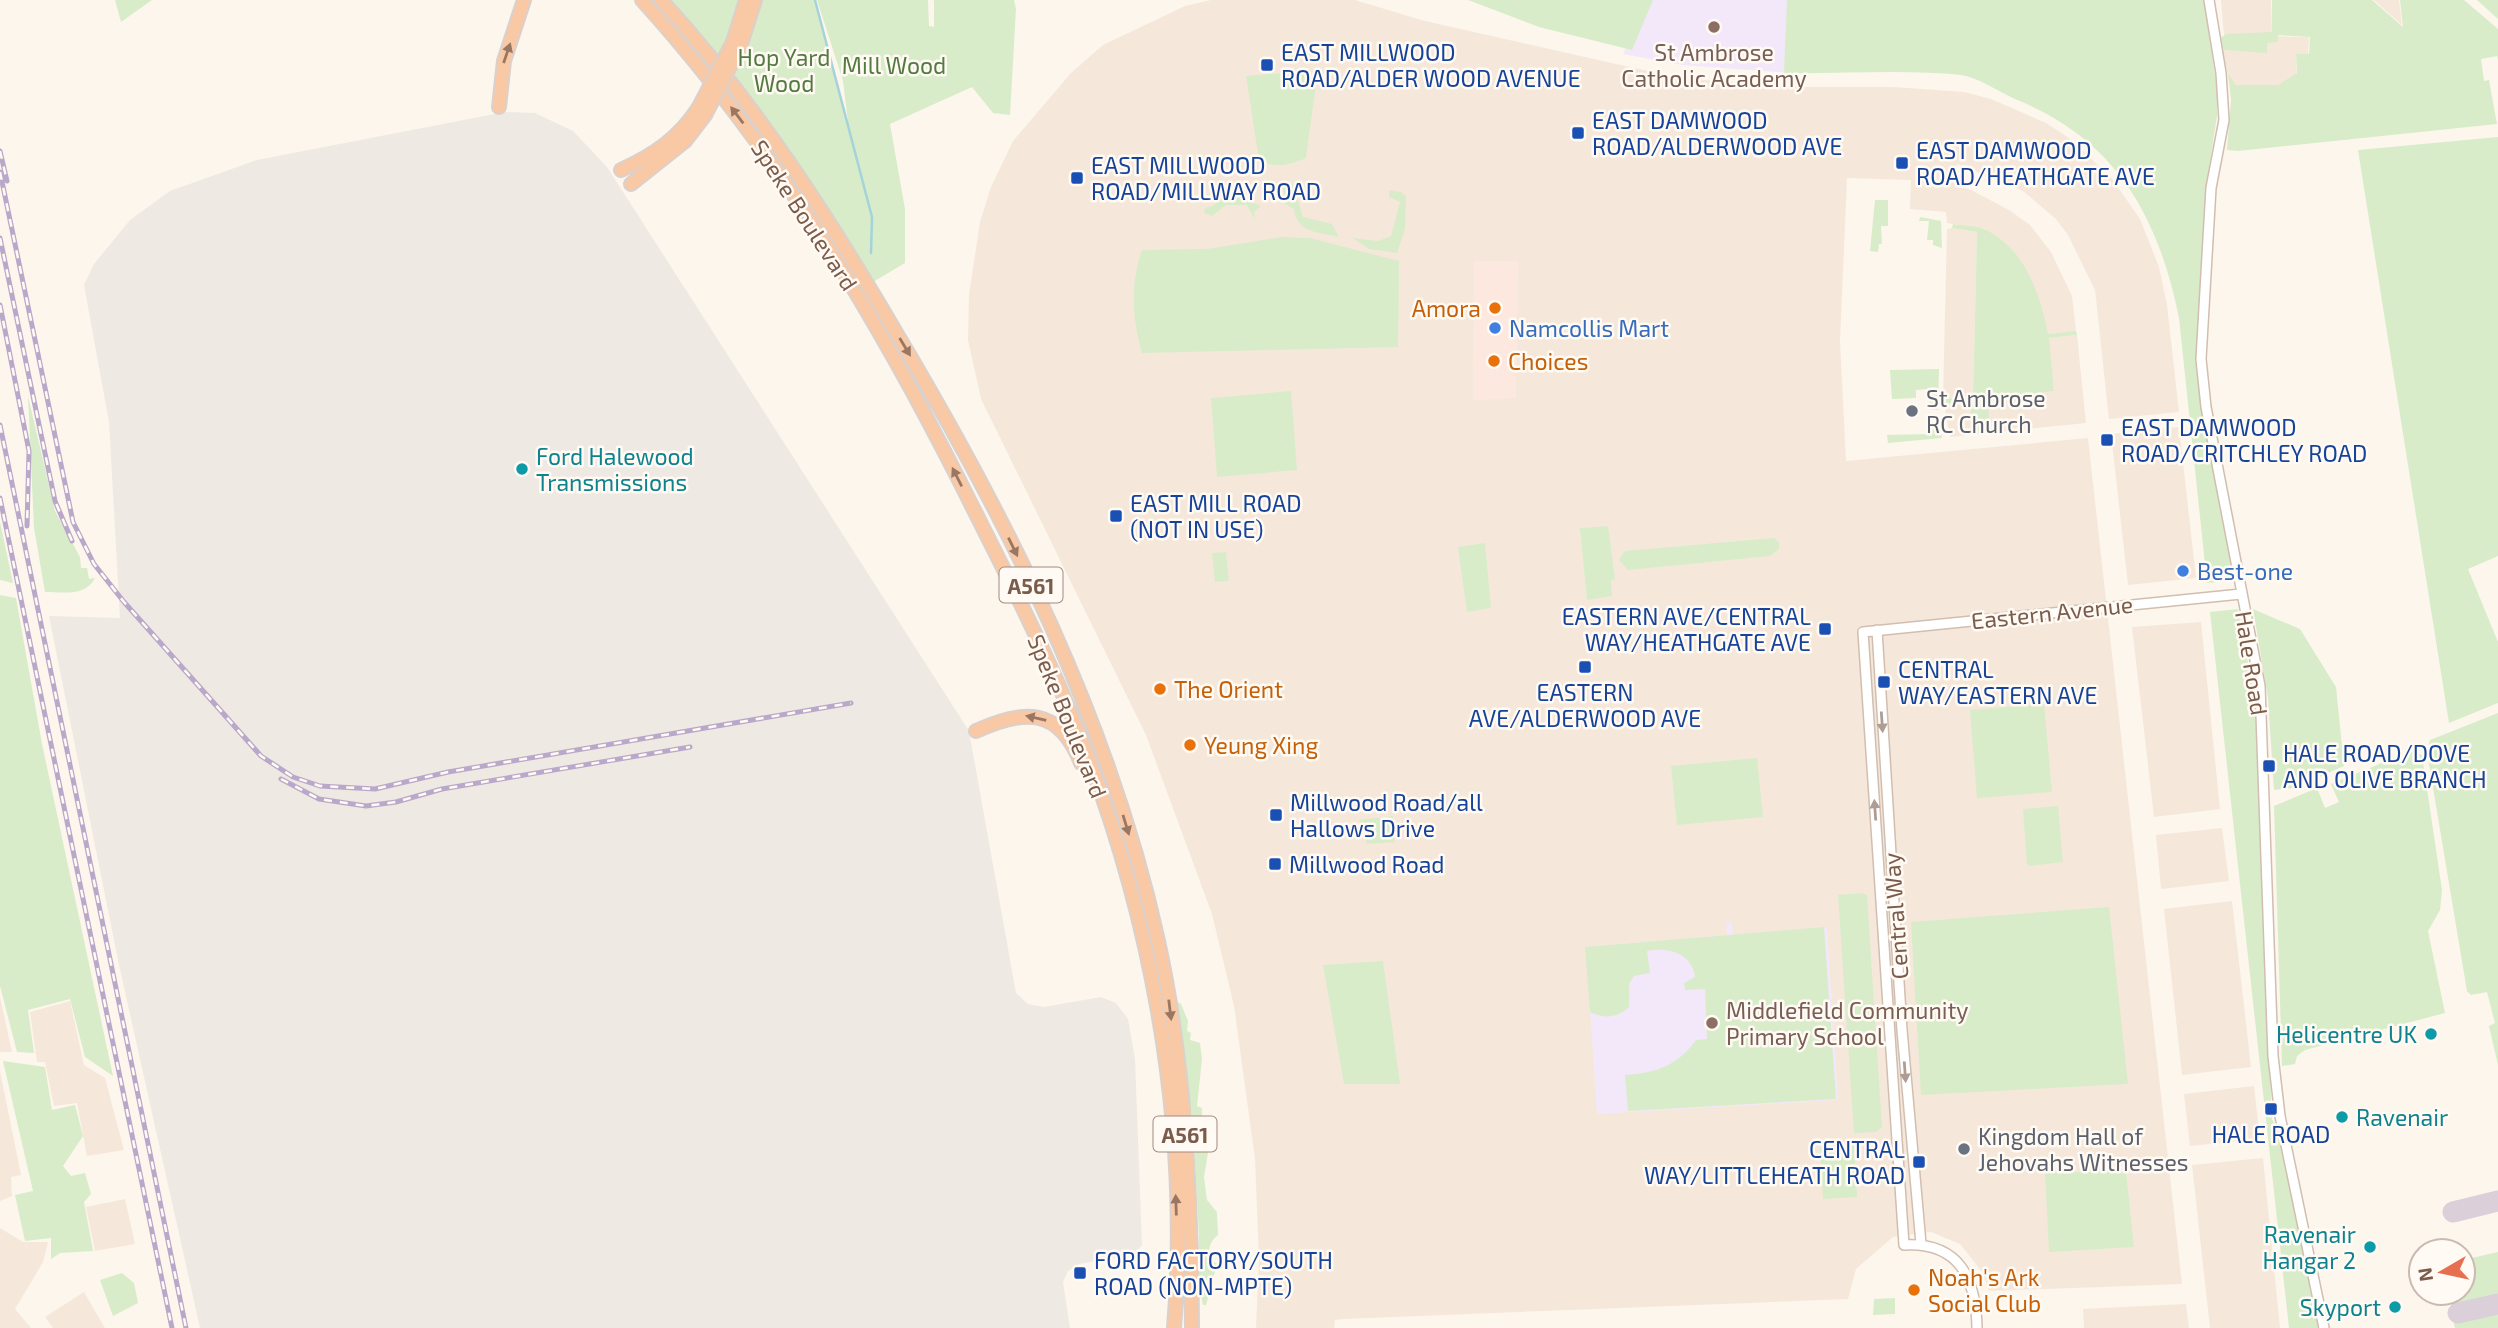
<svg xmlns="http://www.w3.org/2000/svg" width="2498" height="1328" font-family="'Exo 2',sans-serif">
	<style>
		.residential { fill: #f5e8da }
		.commercial { fill: #fde8e0 }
		.industrial { fill: #efe9e4 }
		.education { fill: #f3e8fa }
		.green { fill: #d8ecc9 }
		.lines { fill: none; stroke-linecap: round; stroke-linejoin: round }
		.stream { stroke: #a5d3da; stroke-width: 2.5 }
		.taxiway { stroke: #dbcfda; stroke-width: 21 }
		.tertiary-casing { stroke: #d1beb0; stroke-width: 12 }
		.trunk-casing { stroke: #dad1cd; stroke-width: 16 }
		.tertiary { stroke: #fff; stroke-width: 9 }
		.trunk { stroke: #f9c8a4; stroke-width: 12 }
		.rail-casing { stroke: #b9a8c9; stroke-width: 5 }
		.rail { stroke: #fffaf3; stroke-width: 2.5; stroke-dasharray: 8; stroke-linecap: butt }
		.trunk-bridge-casing { stroke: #dad1cd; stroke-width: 16; stroke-linecap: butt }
		.trunk-bridge { stroke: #f9c8a4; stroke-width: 12 }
		.oneway { fill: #9a7763 }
		.oneway2 { fill: #af9d94 }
		.education-dot { fill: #8d6e63; stroke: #fffaf3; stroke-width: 2.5 }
		.transit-dot { fill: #1a4fb4; stroke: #fffaf3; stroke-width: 2.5 }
		.food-dot { fill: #e8710a; stroke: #fffaf3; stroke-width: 2.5 }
		.shop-dot { fill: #3f7fe0; stroke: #fffaf3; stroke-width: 2.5 }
		.worship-dot { fill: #6b7280; stroke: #fffaf3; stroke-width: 2.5 }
		.culture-dot { fill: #0f9aa8; stroke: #fffaf3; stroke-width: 2.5 }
		.labels { text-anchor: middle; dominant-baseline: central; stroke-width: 5; stroke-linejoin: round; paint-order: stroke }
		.shield { fill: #fffaf3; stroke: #a28b7f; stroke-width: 2 }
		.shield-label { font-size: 21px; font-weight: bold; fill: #7a5c4d }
		.transit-label { font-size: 23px; fill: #164399; stroke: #fffaf3; text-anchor: start }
		.education-label { font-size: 23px; fill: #785e54; stroke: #fffaf3 }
		.park-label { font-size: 23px; fill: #537a41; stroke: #fffaf3 }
		.street-label { font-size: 23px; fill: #7a5c4d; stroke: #fffaf3 }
		.food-label { font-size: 23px; fill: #c56008; stroke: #fffaf3; text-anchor: start }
		.shop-label { font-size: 23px; fill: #366cbe; stroke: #fffaf3; text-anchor: start }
		.worship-label { font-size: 23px; fill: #5b616d; stroke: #fffaf3; text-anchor: start }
		.culture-label { font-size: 23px; fill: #0d838f; stroke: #fffaf3; text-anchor: end }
	</style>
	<rect width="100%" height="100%" fill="#fdf6ec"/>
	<path class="residential" d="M 1211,0 L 1355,0 L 1425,21 L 1674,77 L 1778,87 L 1893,87 L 1964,92 L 1991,99 L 2046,123 L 2072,140 L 2113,180 L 2140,219 L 2159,267 L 2167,305 L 2179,412 L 2109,419 L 2095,290 L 2068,235 L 2056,219 L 2023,191 L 1957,164 L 1954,185 L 1971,190 L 2009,210 L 2030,225 L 2051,252 L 2072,296 L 2076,331 L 2048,335 L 1985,229 L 1947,223 L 1946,212 L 1910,209 L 1911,180 L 1847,178 L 1840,341 L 1846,461 L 2088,438 L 2182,1284 L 1989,1291 L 1983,1273 L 1960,1244 L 1931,1232 L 1893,1237 L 1856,1269 L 1848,1299 L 1343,1319 L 1335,1320 L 1334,1328 L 1256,1328 L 1259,1259 L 1255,1159 L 1234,1006 L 1212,914 L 1146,735 L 981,399 L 968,340 L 969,295 L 980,222 L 991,187 L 1013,141 L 1071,73 L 1103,45 L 1185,6 Z
		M 2221,0 L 2271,0 L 2272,36 L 2309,37 L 2308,55 L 2296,56 L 2297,88 L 2231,89 L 2219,37 L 2224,36 Z
		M 2373,0 L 2399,0 L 2402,25 L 2376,2 Z
		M 1952,228 L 1977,232 L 1973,396 L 1943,399 L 1947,229 Z
		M 2077,335 L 2086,423 L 1950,437 L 1944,404 L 2054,391 L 2048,338 Z
		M 2179,427 L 2196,578 L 2128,585 L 2111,434 Z
		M 2201,622 L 2220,809 L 2154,817 L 2132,627 Z
		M 2222,828 L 2229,881 L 2161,889 L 2156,835 Z
		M 2232,901 L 2251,1067 L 2182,1075 L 2164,909 Z
		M 0,997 L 12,1052 L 0,1052 Z
		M 70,1001 L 84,1065 L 105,1078 L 124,1150 L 87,1156 L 77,1103 L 54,1106 L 45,1062 L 37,1062 L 30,1012 Z
		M 0,1071 L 21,1175 L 11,1177 L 12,1196 L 0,1201 Z
		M 2254,1086 L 2260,1139 L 2190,1146 L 2184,1094 Z
		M 2263,1158 L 2280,1328 L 2210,1328 L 2192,1165 Z
		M 125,1199 L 135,1244 L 95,1251 L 86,1207 Z
		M 0,1228 L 23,1242 L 48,1242 L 43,1262 L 15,1309 L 31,1328 L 0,1328 Z
		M 84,1292 L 105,1328 L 53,1328 L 45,1317 Z
		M 2186,1304 L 2189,1328 L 2084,1328 L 2083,1309 Z"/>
	<path class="commercial" d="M 1474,261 L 1518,261 L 1516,398 L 1473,400 Z"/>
	<path class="industrial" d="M 505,112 L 535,113 L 573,131 L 607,167 L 969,731 L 1016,993 L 1028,1004 L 1044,1007 L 1101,997 L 1116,1003 L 1128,1019 L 1135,1059 L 1142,1245 L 1135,1254 L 1079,1264 L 1068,1271 L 1063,1282 L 1070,1328 L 200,1328 L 119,965 L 49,616 L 120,618 L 109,422 L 84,285 L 94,264 L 130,220 L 170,191 L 257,160 Z"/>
	<path class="education" d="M 1646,0 L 1795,0 L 1790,73 L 1682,65 L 1623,54 Z
		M 1731,921 L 1733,935 L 1827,928 L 1838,1100 L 1597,1114 L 1586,947 L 1727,935 L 1726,922 Z"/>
	<path class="green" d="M 115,0 L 152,0 L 121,22 Z
		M 661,0 L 746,0 L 740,24 L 715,63 Z
		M 755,0 L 815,0 L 848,122 L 843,81 L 817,0 L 928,0 L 929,26 L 934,27 L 934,0 L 1014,0 L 1016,9 L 1010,115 L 993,113 L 972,87 L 890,124 L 905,209 L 905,263 L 873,282 L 727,73 Z
		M 1468,0 L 1653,0 L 1632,50 L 1539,27 Z
		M 1787,0 L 2205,0 L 2217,91 L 2217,116 L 2206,187 L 2198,368 L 2202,410 L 2234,581 L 2207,583 L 2179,318 C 2158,215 2116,140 2015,99 C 1997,91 1980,78 1961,75 C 1905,69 1841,74 1784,73 Z
		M 2272,0 L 2372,0 L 2403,27 L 2400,0 L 2464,0 L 2498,29 L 2498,60 L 2497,56 L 2481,59 L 2484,81 L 2489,80 L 2497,124 L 2238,151 L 2227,150 L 2231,100 L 2228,74 L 2236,85 L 2278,85 L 2297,73 L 2296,54 L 2309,54 L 2310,37 L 2278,35 L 2278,42 L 2267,43 L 2267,53 L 2224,50 L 2221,38 L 2226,34 L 2272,32 Z
		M 2477,0 L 2498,0 L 2498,19 Z
		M 1284,73 L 1317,76 L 1306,158 C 1289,165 1276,169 1259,160 L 1246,76 Z
		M 2498,137 L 2498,556 L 2468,569 L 2498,642 L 2498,703 L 2449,723 L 2358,150 Z
		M 1288,182 L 1293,185 L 1303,217 L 1332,224 L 1339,237 C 1318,232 1297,233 1294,209 L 1285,204 L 1283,188 Z
		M 1236,184 L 1240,187 L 1237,193 L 1240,198 L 1261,206 L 1254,212 L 1255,220 L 1247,205 L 1226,205 L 1212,216 L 1204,213 L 1205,208 L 1213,206 Z
		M 1389,190 L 1401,192 L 1406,196 L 1405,229 L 1397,253 L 1369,249 L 1352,238 L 1378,241 L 1391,236 L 1400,202 L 1389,197 Z
		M 1875,200 L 1888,200 L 1888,226 L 1881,226 L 1882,244 L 1879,244 L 1878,252 L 1870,251 Z
		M 1920,217 L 1941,221 L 1942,248 L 1933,245 L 1933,240 L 1927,240 L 1929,221 L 1919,221 Z
		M 1953,224 C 1963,226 1977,225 1986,230 C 2026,250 2040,294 2048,334 L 2076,331 L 2077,335 L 2049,338 L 2054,391 L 1987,399 L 1991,432 L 1973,434 L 1970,401 L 1944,404 L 1943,399 L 1973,396 L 1977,232 L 1952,228 Z
		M 1282,237 L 1310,238 L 1399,261 L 1398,347 L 1142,353 C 1132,317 1130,285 1142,250 L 1207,249 Z
		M 1939,369 L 1938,410 L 1930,410 L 1929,389 L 1916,390 L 1916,398 L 1892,399 L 1890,370 Z
		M 1291,391 L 1297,470 L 1217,477 L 1211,398 Z
		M 28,396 L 55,511 L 80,557 L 81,568 L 87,568 L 89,579 L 95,578 C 85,597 64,592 45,592 L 34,528 Z
		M 1931,423 L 1940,425 L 1942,438 L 1888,443 L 1887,435 L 1931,434 Z
		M 0,522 L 13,583 L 0,580 Z
		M 1608,526 L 1615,579 L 1611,580 L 1612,596 L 1587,600 L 1580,528 Z
		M 1774,538 L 1779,542 L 1779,549 L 1770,556 L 1628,570 L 1619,560 L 1625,551 Z
		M 1485,543 L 1491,608 L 1467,612 L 1458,547 Z
		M 1226,552 L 1229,581 L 1215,582 L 1212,553 Z
		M 0,595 L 16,598 L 42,744 L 113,1076 L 85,1057 L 70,999 L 28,1010 L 34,1053 L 17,1052 L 0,986 Z
		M 2238,609 L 2255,701 L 2272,1119 L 2281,1138 L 2319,1328 L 2289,1328 L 2210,612 Z
		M 2253,609 L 2300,629 L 2336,687 L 2344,766 L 2294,788 L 2274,790 L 2268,698 Z
		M 2044,704 L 2052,792 L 1977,798 L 1970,710 Z
		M 2498,713 L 2498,1065 L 2489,1026 L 2495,1023 L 2487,992 L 2471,995 L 2467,991 L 2427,752 L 2430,740 Z
		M 2411,751 L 2422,755 L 2442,890 L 2440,910 L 2428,931 L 2445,1013 L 2305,1050 L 2297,1056 L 2295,1064 L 2282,1066 L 2274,806 L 2317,788 L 2325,808 L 2339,802 L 2331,784 Z
		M 1757,758 L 1763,817 L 1677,825 L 1671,766 Z
		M 2058,806 L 2063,862 L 2030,866 L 2027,864 L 2023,809 Z
		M 1393,816 L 1395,842 L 1367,844 L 1359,820 Z
		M 1862,893 L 1867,895 L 1882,1127 L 1876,1132 L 1854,1133 L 1838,895 Z
		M 2109,907 L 2128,1084 L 1921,1095 L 1911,922 Z
		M 1824,927 L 1836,1099 L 1628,1111 L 1625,1075 C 1656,1073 1677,1066 1696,1040 L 1707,1039 L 1705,989 L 1685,990 L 1684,983 L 1695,977 C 1692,953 1668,947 1647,951 L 1650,973 L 1634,976 L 1629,984 L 1629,1007 C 1617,1018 1605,1019 1590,1012 L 1585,947 Z
		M 1383,961 L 1400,1084 L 1344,1084 L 1323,965 Z
		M 1176,1001 L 1181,1004 L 1188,1021 L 1187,1031 L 1191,1033 L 1190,1040 L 1200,1043 L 1202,1059 L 1197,1106 L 1202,1108 L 1201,1145 L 1209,1147 L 1204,1177 L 1207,1200 L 1217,1212 L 1218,1235 C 1209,1242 1209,1248 1209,1259 L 1217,1264 L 1206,1305 L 1203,1305 L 1197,1272 L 1199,1236 L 1193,1124 Z
		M 3,1061 L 45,1067 L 52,1110 L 75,1105 L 83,1136 L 63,1166 L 71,1176 L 85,1173 L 91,1194 L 84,1202 L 93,1251 L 60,1253 L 51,1259 L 51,1238 L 25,1241 L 15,1195 L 33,1191 Z
		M 1854,1145 L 1857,1197 L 1823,1199 L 1820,1147 Z
		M 2045,1172 L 2126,1172 L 2134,1247 L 2049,1252 Z
		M 2498,1252 L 2498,1298 L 2457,1308 L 2454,1293 L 2463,1293 L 2463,1260 Z
		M 122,1273 L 134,1283 L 138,1303 L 113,1316 L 100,1280 Z
		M 1895,1298 L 1895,1314 L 1873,1315 L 1874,1299 Z
		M 2498,1310 L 2498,1328 L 2455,1328 L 2453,1320 Z"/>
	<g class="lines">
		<path class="stream" d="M 815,0 L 872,217 L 871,253"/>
		<path class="taxiway" d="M 2453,1212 L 2498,1201
			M 2458,1313 L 2498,1304"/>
		<defs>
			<path id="tertiary" d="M 2209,0 L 2221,73 L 2224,120 L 2211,188 L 2201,359 L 2206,407 L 2260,686 L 2273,1056 L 2280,1116 L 2324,1328
				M 1877,630 L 1902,1030 L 1921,1244
				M 1977,1328 C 1976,1279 1960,1242 1904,1245 L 1863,632 L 2241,594"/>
			<path id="trunk" d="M 642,0 C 773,145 873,310 961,484 C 998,558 1037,633 1069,709 C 1150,902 1191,1120 1174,1328
				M 661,0 C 754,101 829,218 898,336 C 1010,524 1111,726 1158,941 C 1186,1068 1191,1198 1192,1328
				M 733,42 L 746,0
				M 740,47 L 755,0
				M 499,107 L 504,61 L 524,0
				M 621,170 C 654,155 679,138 699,107
				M 631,184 L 685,141 L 705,115
				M 976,731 C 1024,709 1059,707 1081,763"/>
		</defs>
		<use href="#tertiary" class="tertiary-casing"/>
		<use href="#trunk" class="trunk-casing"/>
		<use href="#tertiary" class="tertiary"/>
		<use href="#trunk" class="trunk"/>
		<defs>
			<path id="rail" d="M 0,151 L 7,181
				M 0,172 L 73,522 L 94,564 L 124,602 L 261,756 L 293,777 L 320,786 L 375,789 L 448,772 L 851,703
				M 0,238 L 55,501 L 72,541
				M 0,305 L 29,451 L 27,526
				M 0,425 L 186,1328
				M 0,498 L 172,1328
				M 281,779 L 319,799 L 366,806 L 396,802 L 442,789 L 690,747"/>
		</defs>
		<use href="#rail" class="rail-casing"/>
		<use href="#rail" class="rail"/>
		<defs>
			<path id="trunk-bridge" d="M 699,107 L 733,42
				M 705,115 L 740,47"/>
		</defs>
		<use href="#trunk-bridge" class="trunk-bridge-casing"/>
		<use href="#trunk-bridge" class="trunk-bridge"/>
	</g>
	<defs><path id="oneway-solid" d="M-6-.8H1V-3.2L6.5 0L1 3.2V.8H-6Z" transform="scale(1.75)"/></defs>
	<g class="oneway">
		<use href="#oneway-solid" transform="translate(507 53) rotate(-71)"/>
		<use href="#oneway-solid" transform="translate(737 115) rotate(-127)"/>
		<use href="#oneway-solid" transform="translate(905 347) rotate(59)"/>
		<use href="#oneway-solid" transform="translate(957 477) rotate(-117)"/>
		<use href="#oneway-solid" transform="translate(1013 547) rotate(64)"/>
		<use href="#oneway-solid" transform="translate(1036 718) rotate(-167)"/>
		<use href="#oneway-solid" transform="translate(1126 825) rotate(73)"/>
		<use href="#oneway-solid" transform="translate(1170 1010) rotate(83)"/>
		<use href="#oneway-solid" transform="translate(1176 1205) rotate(-92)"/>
	</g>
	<g class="oneway2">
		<use href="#oneway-solid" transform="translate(1882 722) rotate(86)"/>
		<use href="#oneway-solid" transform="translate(1875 810) rotate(-94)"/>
		<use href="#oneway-solid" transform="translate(1905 1072) rotate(86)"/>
	</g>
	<g class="education-dot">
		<circle cx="1714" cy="27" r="7"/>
		<circle cx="1712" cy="1023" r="7"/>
	</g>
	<g class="transit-dot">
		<rect x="1260" y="58" width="14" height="14" rx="3.5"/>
		<rect x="1571" y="126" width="14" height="14" rx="3.5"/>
		<rect x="1895" y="156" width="14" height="14" rx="3.5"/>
		<rect x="1070" y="171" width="14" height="14" rx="3.5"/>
		<rect x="2100" y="433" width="14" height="14" rx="3.5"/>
		<rect x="1109" y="509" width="14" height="14" rx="3.5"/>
		<rect x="1818" y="622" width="14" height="14" rx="3.5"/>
		<rect x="1578" y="660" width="14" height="14" rx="3.5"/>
		<rect x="1877" y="675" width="14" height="14" rx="3.5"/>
		<rect x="2262" y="759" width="14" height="14" rx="3.5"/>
		<rect x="1269" y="808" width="14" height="14" rx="3.5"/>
		<rect x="1268" y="857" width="14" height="14" rx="3.5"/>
		<rect x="2264" y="1102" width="14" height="14" rx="3.5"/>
		<rect x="1912" y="1155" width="14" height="14" rx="3.5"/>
		<rect x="1073" y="1266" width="14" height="14" rx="3.5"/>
	</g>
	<g class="food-dot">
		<circle cx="1495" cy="308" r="7"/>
		<circle cx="1494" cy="361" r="7"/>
		<circle cx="1160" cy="689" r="7"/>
		<circle cx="1190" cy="745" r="7"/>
		<circle cx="1914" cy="1290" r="7"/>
	</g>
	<g class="shop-dot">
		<circle cx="1495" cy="328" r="7"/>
		<circle cx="2183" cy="571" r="7"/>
	</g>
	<g class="worship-dot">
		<circle cx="1912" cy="411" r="7"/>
		<circle cx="1964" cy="1149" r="7"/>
	</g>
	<g class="culture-dot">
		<circle cx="522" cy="469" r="7"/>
		<circle cx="2431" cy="1034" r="7"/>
		<circle cx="2342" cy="1117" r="7"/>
		<circle cx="2370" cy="1247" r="7"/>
		<circle cx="2395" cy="1307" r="7"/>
	</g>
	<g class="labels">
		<g class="shield">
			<rect x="999.5" y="567.5" width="63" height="35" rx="5"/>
			<rect x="1153.5" y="1116.5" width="63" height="35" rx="5"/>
		</g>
		<g class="shield-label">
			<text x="1031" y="585">A561</text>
			<text x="1185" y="1134">A561</text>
		</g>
		<g class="transit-label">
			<text x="1281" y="52">EAST MILLWOOD<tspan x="1281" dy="26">ROAD/ALDER WOOD AVENUE</tspan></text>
			<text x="1592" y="120">EAST DAMWOOD<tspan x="1592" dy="26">ROAD/ALDERWOOD AVE</tspan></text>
			<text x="1916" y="150">EAST DAMWOOD<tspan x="1916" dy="26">ROAD/HEATHGATE AVE</tspan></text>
			<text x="1091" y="165">EAST MILLWOOD<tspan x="1091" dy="26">ROAD/MILLWAY ROAD</tspan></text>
			<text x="2121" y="427">EAST DAMWOOD<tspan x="2121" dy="26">ROAD/CRITCHLEY ROAD</tspan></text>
			<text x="1130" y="503">EAST MILL ROAD<tspan x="1130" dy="26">(NOT IN USE)</tspan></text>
			<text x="1811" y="616" text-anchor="end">EASTERN AVE/CENTRAL<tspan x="1811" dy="26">WAY/HEATHGATE AVE</tspan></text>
			<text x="1898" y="669">CENTRAL<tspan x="1898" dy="26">WAY/EASTERN AVE</tspan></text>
			<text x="1585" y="692" text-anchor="middle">EASTERN<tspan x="1585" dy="26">AVE/ALDERWOOD AVE</tspan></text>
			<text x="2283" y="753">HALE ROAD/DOVE<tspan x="2283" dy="26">AND OLIVE BRANCH</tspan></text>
			<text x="1290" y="802">Millwood Road/all<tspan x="1290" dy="26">Hallows Drive</tspan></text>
			<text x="1289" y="864">Millwood Road</text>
			<text x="2271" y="1134" text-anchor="middle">HALE ROAD</text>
			<text x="1905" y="1149" text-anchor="end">CENTRAL<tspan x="1905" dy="26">WAY/LITTLEHEATH ROAD</tspan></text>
			<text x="1094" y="1260">FORD FACTORY/SOUTH<tspan x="1094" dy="26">ROAD (NON-MPTE)</tspan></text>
		</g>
		<g class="education-label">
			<text x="1714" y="52">St Ambrose<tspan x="1714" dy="26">Catholic Academy</tspan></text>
			<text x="1726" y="1010" text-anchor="start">Middlefield Community<tspan x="1726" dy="26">Primary School</tspan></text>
		</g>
		<g class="park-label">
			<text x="784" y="57">Hop Yard<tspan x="784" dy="26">Wood</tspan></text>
			<text x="894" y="65">Mill Wood</text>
		</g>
		<g class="street-label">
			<text transform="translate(805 215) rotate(57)">Speke Boulevard</text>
			<text transform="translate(2052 612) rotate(-6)">Eastern Avenue</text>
			<text transform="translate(2252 663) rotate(81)">Hale Road</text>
			<text transform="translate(1068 716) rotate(68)">Speke Boulevard</text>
			<text transform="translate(1895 916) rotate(-94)">Central Way</text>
		</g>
		<g class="food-label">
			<text x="1481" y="308" text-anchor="end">Amora</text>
			<text x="1508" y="361">Choices</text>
			<text x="1174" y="689">The Orient</text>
			<text x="1204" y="745">Yeung Xing</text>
			<text x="1928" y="1277">Noah's Ark<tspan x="1928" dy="26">Social Club</tspan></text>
		</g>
		<g class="shop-label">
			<text x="1509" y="328">Namcollis Mart</text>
			<text x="2197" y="571">Best-one</text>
		</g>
		<g class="worship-label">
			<text x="1926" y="398">St Ambrose<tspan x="1926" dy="26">RC Church</tspan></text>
			<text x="1978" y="1136">Kingdom Hall of<tspan x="1978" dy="26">Jehovahs Witnesses</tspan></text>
		</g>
		<g class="culture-label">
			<text x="536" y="456" text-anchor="start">Ford Halewood<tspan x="536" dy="26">Transmissions</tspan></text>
			<text x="2417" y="1034">Helicentre UK</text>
			<text x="2356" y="1117" text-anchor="start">Ravenair</text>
			<text x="2356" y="1234">Ravenair<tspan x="2356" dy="26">Hangar 2</tspan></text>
			<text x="2381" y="1307">Skyport</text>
		</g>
	</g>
	<g transform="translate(2442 1272) rotate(261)"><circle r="33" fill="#fffaf3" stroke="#cabbb1" stroke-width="2"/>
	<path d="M0-5L12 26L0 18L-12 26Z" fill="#e76f51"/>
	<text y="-10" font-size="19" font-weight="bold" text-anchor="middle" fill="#7a5c4d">N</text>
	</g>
</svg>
